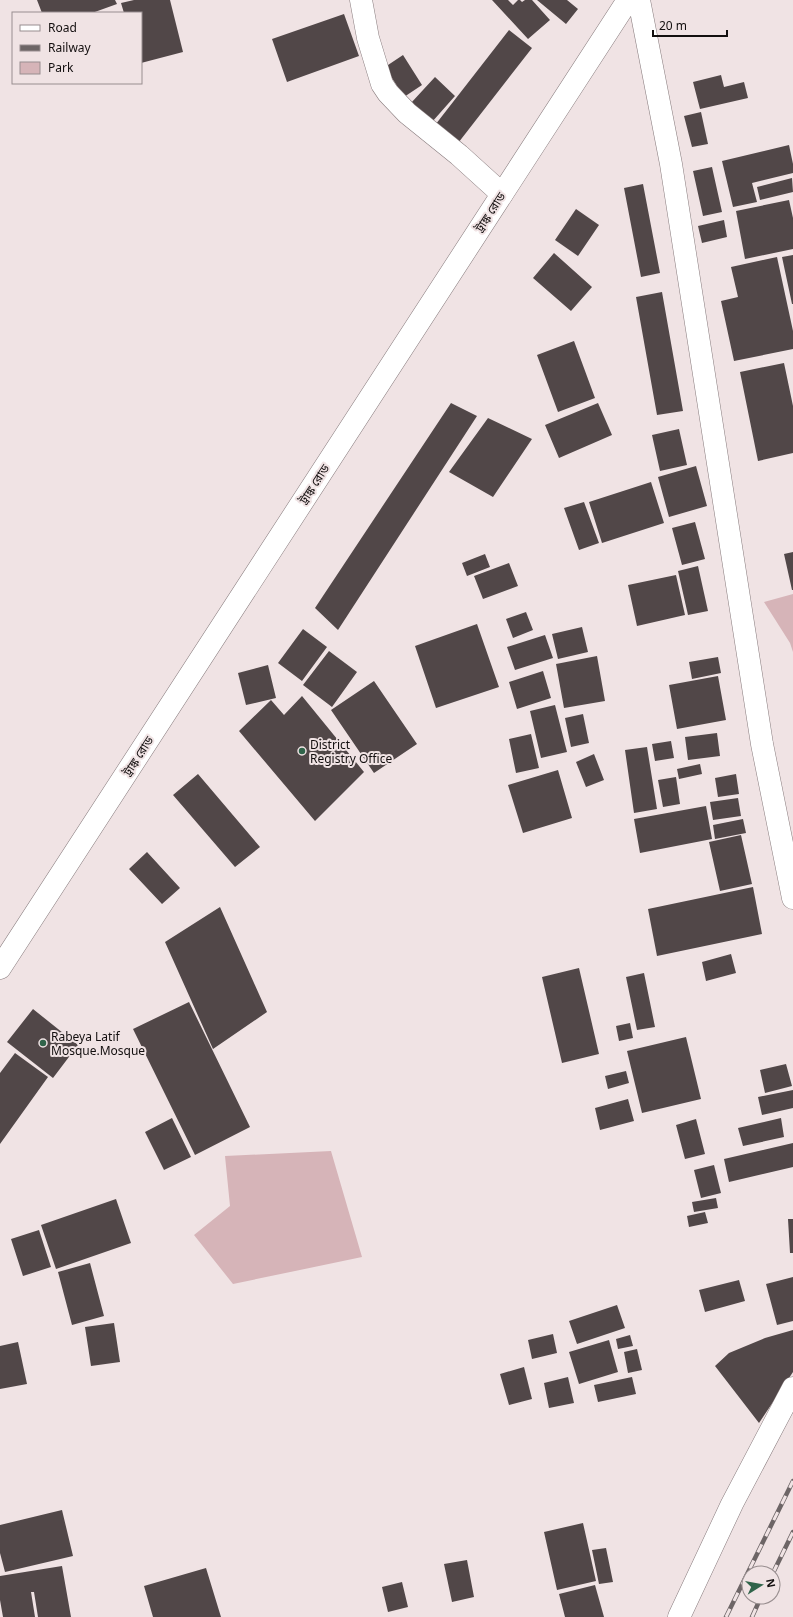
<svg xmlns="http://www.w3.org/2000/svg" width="793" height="1617" font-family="'Noto Sans','Noto Sans Bengali',sans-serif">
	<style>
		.green { fill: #d6b4b8 }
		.building { fill: #514748 }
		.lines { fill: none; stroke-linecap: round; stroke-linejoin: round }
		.minor-casing { stroke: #877b7d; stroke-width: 23 }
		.secondary-casing { stroke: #877b7d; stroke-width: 23 }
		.minor { stroke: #fff; stroke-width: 22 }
		.secondary { stroke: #fff; stroke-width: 22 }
		.rail-casing { stroke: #6d6566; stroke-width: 4.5 }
		.rail { stroke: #f0e3e4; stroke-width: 3; stroke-dasharray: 9; stroke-linecap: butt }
		.poi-dot { fill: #30644a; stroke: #f0e3e4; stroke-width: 1.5 }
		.labels { text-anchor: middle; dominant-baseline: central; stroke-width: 4; stroke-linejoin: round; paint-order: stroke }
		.street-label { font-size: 12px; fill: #130f0f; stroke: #f0e3e4 }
		.poi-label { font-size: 12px; fill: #130f0f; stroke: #f0e3e4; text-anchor: start }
	</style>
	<rect width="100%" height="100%" fill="#f0e3e4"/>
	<path class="green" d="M 793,594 L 793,652 L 790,643 L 764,602 Z
		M 331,1151 L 362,1257 L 233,1284 L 194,1235 L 230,1206 L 225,1156 Z"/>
	<path class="building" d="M 37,0 L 115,0 L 117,4 L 92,13 L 42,13 Z
		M 134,0 L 170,0 L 183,52 L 141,63 L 141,13 L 124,13 L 121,3 Z
		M 492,0 L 508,0 L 513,5 L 518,0 L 520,0 L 522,2 L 525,0 L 532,0 L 550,20 L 528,39 Z
		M 537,0 L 567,0 L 578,9 L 566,24 Z
		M 344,14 L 359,56 L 287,82 L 272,39 Z
		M 509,30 L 532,48 L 455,147 L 432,129 Z
		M 403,55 L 422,85 L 404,97 L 385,67 Z
		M 721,75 L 724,87 L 744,82 L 748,98 L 700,109 L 693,82 Z
		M 435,77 L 455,96 L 432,122 L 411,103 Z
		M 701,112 L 708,144 L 692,147 L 684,116 Z
		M 789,145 L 793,164 L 793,173 L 752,183 L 757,202 L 733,207 L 722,161 Z
		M 712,167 L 722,212 L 703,216 L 693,171 Z
		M 792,178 L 793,192 L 760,200 L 757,187 Z
		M 643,184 L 660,273 L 641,277 L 624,188 Z
		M 789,200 L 793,218 L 793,249 L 745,259 L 736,211 Z
		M 576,209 L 599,225 L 578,256 L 555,240 Z
		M 724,220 L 727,237 L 702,243 L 698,226 Z
		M 554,253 L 592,287 L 571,311 L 533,278 Z
		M 793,255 L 793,304 L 792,304 L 782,257 Z
		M 777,257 L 793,331 L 793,349 L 734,361 L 721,301 L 738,297 L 731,267 Z
		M 662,292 L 683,411 L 657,415 L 636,297 Z
		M 574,341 L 595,398 L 558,412 L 537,355 Z
		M 784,363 L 793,406 L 793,453 L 758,461 L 740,372 Z
		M 451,403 L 477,416 L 338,630 L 315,608 Z
		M 598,403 L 612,435 L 559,458 L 545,425 Z
		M 488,418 L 532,439 L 493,497 L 449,472 Z
		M 679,429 L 687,465 L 660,471 L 652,435 Z
		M 696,466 L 707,506 L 669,517 L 658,477 Z
		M 651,482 L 664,523 L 602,543 L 589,502 Z
		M 584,502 L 599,543 L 579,550 L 564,508 Z
		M 695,522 L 705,559 L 682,565 L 672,528 Z
		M 793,552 L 793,590 L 792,590 L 784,554 Z
		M 485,554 L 490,567 L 467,576 L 462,563 Z
		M 509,563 L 518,586 L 483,599 L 474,576 Z
		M 698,566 L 708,611 L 688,615 L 678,571 Z
		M 676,575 L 685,615 L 637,626 L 628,585 Z
		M 526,612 L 533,630 L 513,638 L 506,619 Z
		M 477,624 L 499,687 L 436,708 L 415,646 Z
		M 582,627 L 588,652 L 558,659 L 552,634 Z
		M 303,629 L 327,647 L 302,681 L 278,663 Z
		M 545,635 L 553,658 L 515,670 L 507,647 Z
		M 329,651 L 357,672 L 332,707 L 303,685 Z
		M 597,656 L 605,701 L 564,708 L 556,664 Z
		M 718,657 L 721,673 L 692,679 L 689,662 Z
		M 268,665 L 276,698 L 246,705 L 238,673 Z
		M 543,671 L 551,698 L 517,709 L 509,682 Z
		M 718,676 L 726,720 L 677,729 L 669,685 Z
		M 374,681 L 417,744 L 374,773 L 331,710 Z
		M 302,696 L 364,772 L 315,821 L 239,731 L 271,700 L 284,715 Z
		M 555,705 L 567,752 L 541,758 L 530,711 Z
		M 583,714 L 589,743 L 571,747 L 565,718 Z
		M 717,733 L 720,756 L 688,760 L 685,737 Z
		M 531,734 L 539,768 L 516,773 L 509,739 Z
		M 671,741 L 674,758 L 655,761 L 652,744 Z
		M 647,747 L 657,809 L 634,813 L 625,750 Z
		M 594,754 L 604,780 L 586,787 L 576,762 Z
		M 700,764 L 702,774 L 679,779 L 677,769 Z
		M 558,770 L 572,818 L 523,833 L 508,785 Z
		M 198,774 L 260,847 L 235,867 L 173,795 Z
		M 736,774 L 739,794 L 718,797 L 715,778 Z
		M 676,777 L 680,804 L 663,807 L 658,780 Z
		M 738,798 L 741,816 L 713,820 L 710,802 Z
		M 706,806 L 712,839 L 640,853 L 634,819 Z
		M 743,819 L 746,833 L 715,839 L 713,825 Z
		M 741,835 L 752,884 L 720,891 L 709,842 Z
		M 147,852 L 180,888 L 162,904 L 129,869 Z
		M 753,887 L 762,934 L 657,956 L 648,909 Z
		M 220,907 L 267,1012 L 213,1049 L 165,942 Z
		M 731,954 L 736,973 L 706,981 L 702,962 Z
		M 579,968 L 599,1054 L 562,1063 L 542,977 Z
		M 644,973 L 655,1027 L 637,1030 L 626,977 Z
		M 189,1002 L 250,1127 L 195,1155 L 133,1029 Z
		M 33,1009 L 78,1045 L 53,1078 L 7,1042 Z
		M 630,1023 L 633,1038 L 619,1041 L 616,1026 Z
		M 686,1037 L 701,1099 L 642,1113 L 627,1051 Z
		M 15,1053 L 48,1077 L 0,1144 L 0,1073 Z
		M 786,1064 L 792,1086 L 765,1093 L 760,1070 Z
		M 626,1071 L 629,1083 L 608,1089 L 605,1076 Z
		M 793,1090 L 793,1108 L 762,1115 L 758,1097 Z
		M 628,1099 L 634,1121 L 600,1130 L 595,1108 Z
		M 172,1118 L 191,1157 L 164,1170 L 145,1132 Z
		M 781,1118 L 784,1137 L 743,1146 L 738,1128 Z
		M 696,1119 L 705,1154 L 685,1159 L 676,1125 Z
		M 793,1143 L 793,1167 L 729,1182 L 724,1159 Z
		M 714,1165 L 721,1193 L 701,1198 L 694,1170 Z
		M 716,1198 L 718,1208 L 694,1212 L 692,1202 Z
		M 116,1199 L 131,1243 L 56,1269 L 41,1225 Z
		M 705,1212 L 708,1223 L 689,1227 L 687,1216 Z
		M 788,1219 L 793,1219 L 793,1253 L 790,1253 Z
		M 39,1230 L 51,1267 L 23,1276 L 11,1239 Z
		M 90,1263 L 104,1316 L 72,1325 L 58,1272 Z
		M 793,1277 L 793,1321 L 777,1325 L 766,1284 Z
		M 739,1280 L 745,1301 L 705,1312 L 699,1290 Z
		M 617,1305 L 625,1328 L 577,1344 L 569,1321 Z
		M 114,1323 L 120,1362 L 91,1366 L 85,1327 Z
		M 793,1330 L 793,1372 L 759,1423 L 715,1366 L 729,1353 L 765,1338 Z
		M 553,1334 L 557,1353 L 532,1359 L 528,1340 Z
		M 630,1335 L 633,1346 L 618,1349 L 616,1339 Z
		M 609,1340 L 618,1372 L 579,1384 L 569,1352 Z
		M 18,1342 L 27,1384 L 0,1389 L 0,1346 Z
		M 637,1349 L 642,1370 L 628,1373 L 624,1352 Z
		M 524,1367 L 532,1399 L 509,1405 L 500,1374 Z
		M 568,1377 L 574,1403 L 549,1408 L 544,1383 Z
		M 632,1377 L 636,1394 L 598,1402 L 594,1385 Z
		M 62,1510 L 73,1556 L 5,1572 L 0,1553 L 0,1525 Z
		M 583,1523 L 596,1581 L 557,1590 L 544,1532 Z
		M 606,1548 L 613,1582 L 599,1584 L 592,1550 Z
		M 467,1560 L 474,1597 L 452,1602 L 444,1564 Z
		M 62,1566 L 71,1617 L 38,1617 L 34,1592 L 31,1592 L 35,1617 L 3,1617 L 0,1600 L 0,1576 Z
		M 206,1568 L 221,1617 L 153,1617 L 144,1586 Z
		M 402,1582 L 408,1607 L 388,1612 L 382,1587 Z
		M 595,1585 L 604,1617 L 565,1617 L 559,1594 Z"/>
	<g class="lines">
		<defs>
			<path id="minor" d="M 361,0 L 368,38 L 382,84 L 388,93 L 407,113 L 459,155 L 502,194
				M 679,1617 L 732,1504 L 793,1388"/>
			<path id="secondary" d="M 639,0 L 671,164 L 762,744 L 793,898
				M 0,968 L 628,0"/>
		</defs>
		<use href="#minor" class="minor-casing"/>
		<use href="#secondary" class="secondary-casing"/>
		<use href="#minor" class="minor"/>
		<use href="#secondary" class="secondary"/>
		<defs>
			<path id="rail" d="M 773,1573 L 793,1532
				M 726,1617 L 793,1481
				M 752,1617 L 761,1597"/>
		</defs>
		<use href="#rail" class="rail-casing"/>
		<use href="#rail" class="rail"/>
	</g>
	<g class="poi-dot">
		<circle cx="302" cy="751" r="4"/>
		<circle cx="43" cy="1043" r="4"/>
	</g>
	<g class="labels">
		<g class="street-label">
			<text transform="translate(490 212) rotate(-57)">ট্রাঙ্ক রোড</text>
			<text transform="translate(314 484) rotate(-57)">ট্রাঙ্ক রোড</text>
			<text transform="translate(138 756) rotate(-57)">ট্রাঙ্ক রোড</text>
		</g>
		<g class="poi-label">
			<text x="310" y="744">District<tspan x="310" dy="14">Registry Office</tspan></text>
			<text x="51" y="1036">Rabeya Latif<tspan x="51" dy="14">Mosque.Mosque</tspan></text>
		</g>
	</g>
	<rect x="12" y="12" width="130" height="72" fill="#f0e3e4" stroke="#988e8f"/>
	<rect x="20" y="25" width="20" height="6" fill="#ffffff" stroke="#988e8f"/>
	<text x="48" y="32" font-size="12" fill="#130f0f">Road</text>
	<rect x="20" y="45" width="20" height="6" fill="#6d6566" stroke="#988e8f"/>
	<text x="48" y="52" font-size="12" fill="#130f0f">Railway</text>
	<rect x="20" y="62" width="20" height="12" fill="#d6b4b8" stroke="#988e8f"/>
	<text x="48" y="72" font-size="12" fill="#130f0f">Park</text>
	<g transform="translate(761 1585) rotate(79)"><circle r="19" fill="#f0e3e4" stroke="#988e8f"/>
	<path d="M0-3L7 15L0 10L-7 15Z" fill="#30644a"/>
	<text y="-6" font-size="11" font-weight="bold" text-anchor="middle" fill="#130f0f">N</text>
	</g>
	<path d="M653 30v6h74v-6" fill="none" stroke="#130f0f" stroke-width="2"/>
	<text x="659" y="30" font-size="12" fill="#130f0f" stroke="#f0e3e4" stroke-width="3" paint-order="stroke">20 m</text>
</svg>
